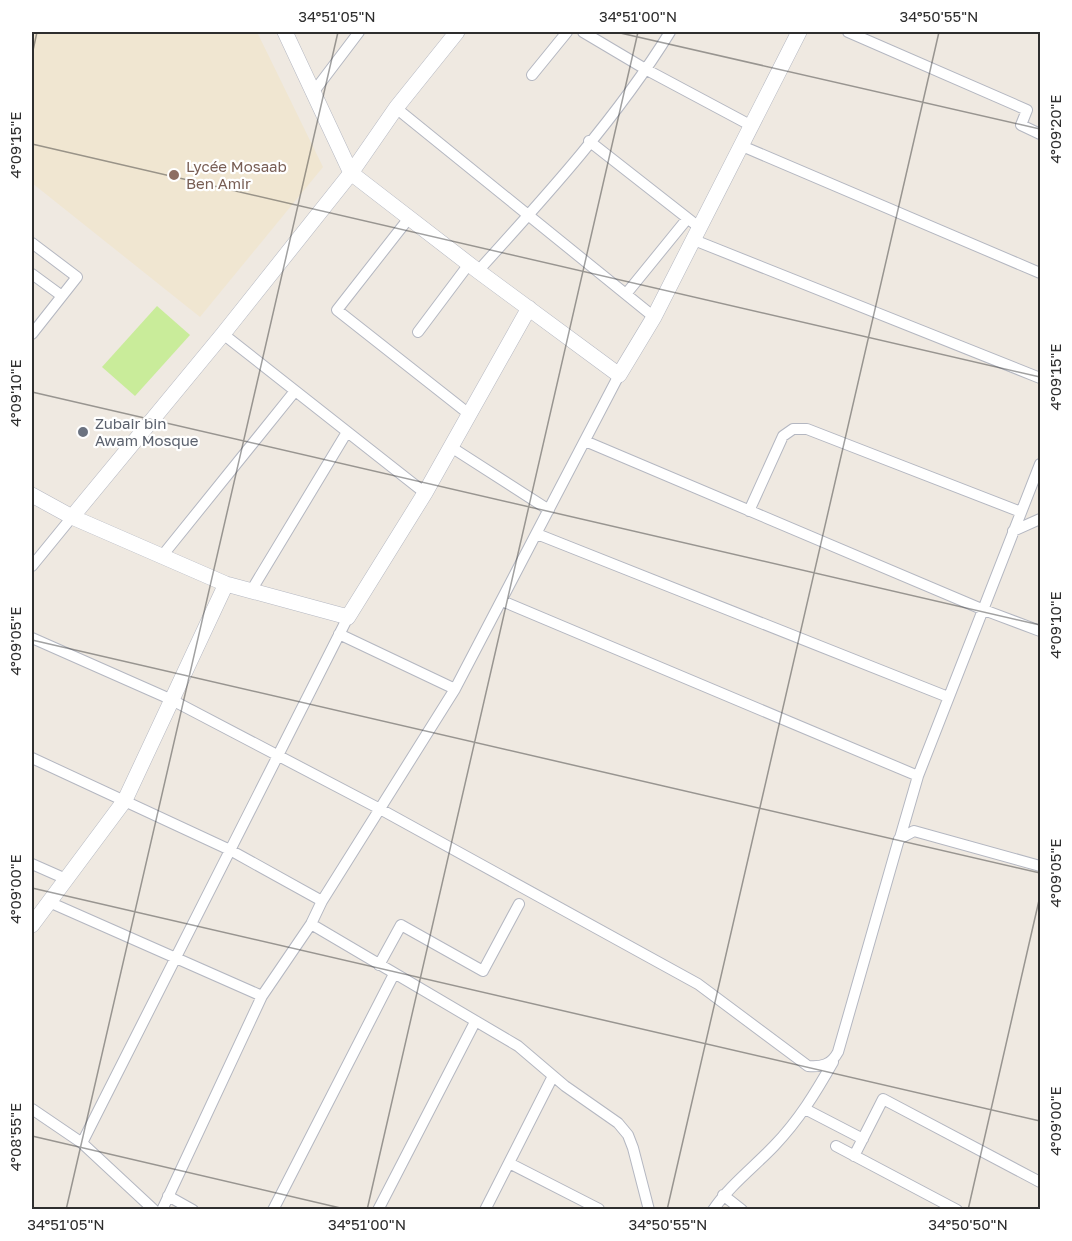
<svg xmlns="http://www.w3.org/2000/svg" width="1072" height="1241" font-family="'Golos Text',sans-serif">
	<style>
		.education { fill: #f0e6d1 }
		.pitch { fill: #c9ec9a }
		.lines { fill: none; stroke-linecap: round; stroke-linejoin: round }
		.street-casing { stroke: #b4b7c1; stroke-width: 12 }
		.secondary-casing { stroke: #b4b7c1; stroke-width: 16 }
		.street { stroke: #fff; stroke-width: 10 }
		.secondary { stroke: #fff; stroke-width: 15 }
		.ticks { fill: none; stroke: #2e2e2e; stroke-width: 1.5; stroke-opacity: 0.45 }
		.education-dot { fill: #8d6e63; stroke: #fff; stroke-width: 2 }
		.worship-dot { fill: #6b7280; stroke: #fff; stroke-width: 2 }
		.labels { text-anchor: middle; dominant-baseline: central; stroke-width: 4.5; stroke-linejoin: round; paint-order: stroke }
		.education-label { font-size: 15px; fill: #785e54; stroke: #fff; text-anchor: start }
		.worship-label { font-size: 15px; fill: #5b616d; stroke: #fff; text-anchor: start }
		.neatline { fill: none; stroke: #2e2e2e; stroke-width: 2 }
		.ticks-label { font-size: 15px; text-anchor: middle; fill: #2e2e2e }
	</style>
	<rect width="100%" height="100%" fill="#efe9e1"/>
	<path class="education" d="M 32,32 L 257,32 L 323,167 L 200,317 L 32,183 Z"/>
	<path class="pitch" d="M 157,306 L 190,335 L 135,396 L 102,367 Z"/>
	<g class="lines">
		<defs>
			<path id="street" d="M 583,32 L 647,70 L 750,125
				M 848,32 L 1027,110 L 1021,125 L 1040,134
				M 532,75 L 567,32
				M 312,94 L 359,32
				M 396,108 L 654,317
				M 589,141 L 700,228
				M 742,146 L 1040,273
				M 409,218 L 337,310 L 469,414
				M 694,240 L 1040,378
				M 32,243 L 77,277 L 32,334
				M 478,271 C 546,196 617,118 670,32
				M 32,274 L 62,296
				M 626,294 L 687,219
				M 418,332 L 469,264
				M 223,334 L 425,493
				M 585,441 L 984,610 L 1040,631
				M 451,447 L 549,510
				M 749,511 L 783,436 L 793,429 L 807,429 L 1021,512
				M 1013,531 L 1040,519
				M 537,534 L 948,697
				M 162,556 L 295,391
				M 32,566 L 72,517
				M 251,591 L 347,432
				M 502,601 L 918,776
				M 339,634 L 455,689
				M 32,638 L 170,699 L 380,809 L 698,984 L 808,1066 C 822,1067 831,1065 838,1052 L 899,839 L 914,831 L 1040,866
				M 32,758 L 230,850 L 322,901
				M 900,838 L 918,776 L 1040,464
				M 32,864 L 66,879
				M 49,902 L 262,996
				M 311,924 L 518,1046 L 565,1086 L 618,1123 L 628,1135 L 633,1148 L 649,1210
				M 379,965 L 401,925 L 483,971 L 519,904
				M 32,1109 L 82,1143 L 154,1210
				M 805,1109 L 863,1139
				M 82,1143 L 348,617
				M 836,1146 L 957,1210
				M 854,1156 L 883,1099 L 1040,1182
				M 509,1163 L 599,1209
				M 723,1195 L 742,1210
				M 168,1196 L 193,1210
				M 162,1210 L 262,996 L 311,924 L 322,901 L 455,689 L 619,375
				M 273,1210 L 394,974
				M 378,1210 L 475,1022
				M 485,1210 L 553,1076
				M 713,1210 C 730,1185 754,1167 774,1146 C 799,1120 816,1092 833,1062"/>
			<path id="secondary" d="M 285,32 L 351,173 L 478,271 L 619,375 L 654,317 L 799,32
				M 32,495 L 72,517 L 226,584 L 348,617 L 425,493 L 529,308
				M 72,517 L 223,334 L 351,173 L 396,108 L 457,32
				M 32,925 L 125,800 L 226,584"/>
		</defs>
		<use href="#street" class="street-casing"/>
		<use href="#secondary" class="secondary-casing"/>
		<use href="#street" class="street"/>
		<use href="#secondary" class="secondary"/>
	</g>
	<path class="ticks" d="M 616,32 L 1040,129M 32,55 L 37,32M 32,144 L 1040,377M 32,392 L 1040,625M 32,640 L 1040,873M 32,888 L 1040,1121M 32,1136 L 349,1210M 66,1210 L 338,32M 367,1210 L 638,32M 667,1210 L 939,32M 968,1210 L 1040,896"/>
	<circle class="education-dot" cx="174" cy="175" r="6"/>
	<circle class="worship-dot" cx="83" cy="432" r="6"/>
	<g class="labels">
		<g class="education-label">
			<text x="186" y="166">Lycée Mosaab<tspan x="186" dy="17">Ben Amir</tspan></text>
		</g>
		<g class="worship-label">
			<text x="95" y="423">Zubair bin<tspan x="95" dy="17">Awam Mosque</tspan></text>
		</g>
	</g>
	<rect width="1072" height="1241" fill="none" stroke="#ffffff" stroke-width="66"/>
	<rect x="33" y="33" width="1006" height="1175" class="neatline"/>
	<g class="ticks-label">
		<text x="337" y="22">34°51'05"N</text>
		<text x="638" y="22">34°51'00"N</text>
		<text x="939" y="22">34°50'55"N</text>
		<text transform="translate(1056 129) rotate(-90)" y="5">4°09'20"E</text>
		<text transform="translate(16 145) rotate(-90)" y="5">4°09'15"E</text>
		<text transform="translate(1056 377) rotate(-90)" y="5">4°09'15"E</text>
		<text transform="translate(16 393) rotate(-90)" y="5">4°09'10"E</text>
		<text transform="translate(1056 625) rotate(-90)" y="5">4°09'10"E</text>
		<text transform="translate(16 641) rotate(-90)" y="5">4°09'05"E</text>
		<text transform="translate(1056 873) rotate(-90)" y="5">4°09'05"E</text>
		<text transform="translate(16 889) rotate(-90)" y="5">4°09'00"E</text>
		<text transform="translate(1056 1121) rotate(-90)" y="5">4°09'00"E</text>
		<text transform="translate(16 1137) rotate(-90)" y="5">4°08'55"E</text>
		<text x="66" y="1230">34°51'05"N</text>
		<text x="367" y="1230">34°51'00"N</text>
		<text x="668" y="1230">34°50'55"N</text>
		<text x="968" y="1230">34°50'50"N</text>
	</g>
</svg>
